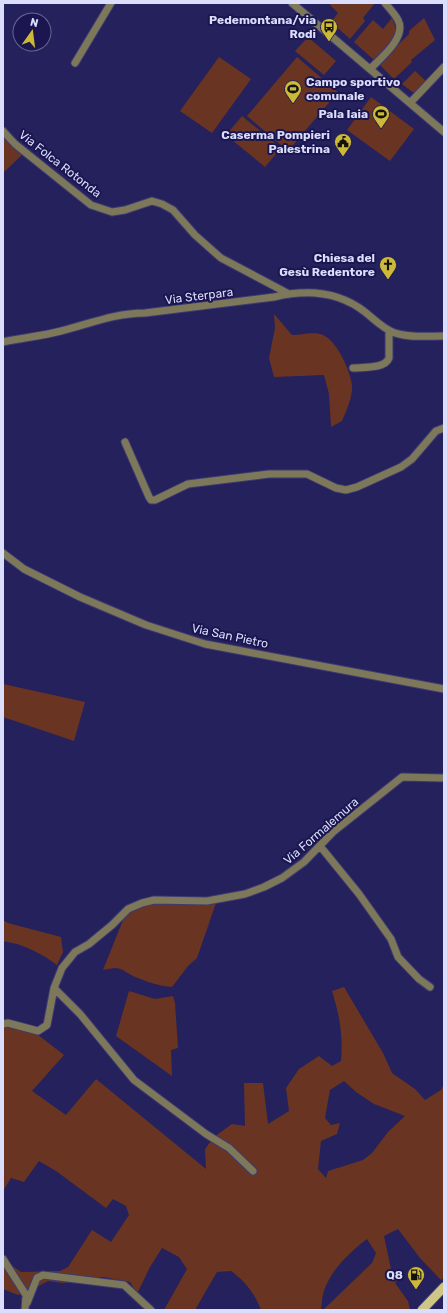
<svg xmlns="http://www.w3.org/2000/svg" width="447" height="1313" font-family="Rubik,sans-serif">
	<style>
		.green { fill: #693522; fill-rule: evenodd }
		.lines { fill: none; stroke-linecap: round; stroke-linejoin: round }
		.minor-casing { stroke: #3d3b72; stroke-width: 9 }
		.major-casing { stroke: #3d3b72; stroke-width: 11 }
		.minor { stroke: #7d785a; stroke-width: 7 }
		.major { stroke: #cfc586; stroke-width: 9 }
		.labels { text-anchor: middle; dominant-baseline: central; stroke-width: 4; stroke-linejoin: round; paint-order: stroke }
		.poi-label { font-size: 12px; font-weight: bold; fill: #daddfb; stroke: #1b1650; text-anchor: end }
		.street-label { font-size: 12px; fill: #daddfb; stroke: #1b1650 }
	</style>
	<rect width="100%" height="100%" fill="#24215c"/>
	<path class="green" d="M 332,3 L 375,3 L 363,18 L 365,21 L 350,39 L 331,22 L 338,13 L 330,5 Z
		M 392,18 C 402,37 386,47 374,60 L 354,42 L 373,20 L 383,29 Z
		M 424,18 L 435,40 L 411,60 L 412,62 L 394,79 L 379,64 L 409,34 L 409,31 Z
		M 308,37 L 336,61 L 324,75 L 295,51 Z
		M 219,57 L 251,79 L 212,133 L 180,111 Z
		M 297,57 L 338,92 L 288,151 L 247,116 Z
		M 415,71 L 427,82 L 415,94 L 402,84 Z
		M 371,97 L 414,129 L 390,161 L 347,130 Z
		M 242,116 L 281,148 L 265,167 L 226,135 Z
		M 3,135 L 23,154 L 3,173 Z
		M 274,314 L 292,335 C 300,335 316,331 323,335 C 337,341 350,370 352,385 C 353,396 346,412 342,421 L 331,427 L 329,394 L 324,375 L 274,377 L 269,358 L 275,328 Z
		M 3,684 L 85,702 L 74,741 L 3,717 Z
		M 164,902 L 216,903 L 197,958 L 188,966 L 172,987 C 160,986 150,983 138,978 C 120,971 125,965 103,970 L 125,915 C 137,907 150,904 164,902 Z
		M 3,920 L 8,923 L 61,937 L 63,952 L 57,965 C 41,953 23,944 3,941 Z
		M 344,987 L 383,1053 L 392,1073 L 415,1089 L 425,1100 L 441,1090 L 444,1084 L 444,1278 L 441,1280 L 420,1258 L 398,1229 L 384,1236 L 391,1269 L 400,1278 L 395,1283 L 408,1301 L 410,1310 L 323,1310 L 372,1263 L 376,1253 L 367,1239 C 350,1252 333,1268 325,1288 C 322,1295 322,1303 321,1310 L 261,1310 C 256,1295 244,1280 231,1271 L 217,1272 L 195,1310 L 164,1310 L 187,1269 L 179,1257 L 162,1248 L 150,1267 L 137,1294 L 130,1282 L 103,1277 L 63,1283 L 48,1281 L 28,1292 L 18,1295 L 3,1289 L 3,1259 L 21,1272 L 60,1271 L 68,1267 L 92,1230 L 111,1242 L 129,1215 L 126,1206 L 113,1199 L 106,1208 L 56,1171 L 39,1161 L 24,1182 L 11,1178 L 3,1191 L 3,1024 L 33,1031 L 64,1055 L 32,1091 L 66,1115 L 96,1079 L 206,1169 L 205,1149 L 214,1137 L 232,1124 L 245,1126 L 244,1083 L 263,1083 L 268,1124 L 289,1111 L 286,1088 L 299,1069 L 319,1056 L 332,1066 L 341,1061 C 343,1035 340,1017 332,991 ZM 344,1081 L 356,1092 L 374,1104 L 405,1116 L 388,1132 L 372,1153 L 363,1160 L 328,1171 L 326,1178 L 318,1169 L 321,1141 L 337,1134 L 340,1123 L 331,1125 L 325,1118 L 330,1090 Z
		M 129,991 L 155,999 L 173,996 L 175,1003 L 178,1048 L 171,1050 L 172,1076 L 116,1036 Z"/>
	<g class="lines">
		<defs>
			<path id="minor" d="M 292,3 L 444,132
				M 75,63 L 111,3
				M 370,69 C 381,58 407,37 398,20 C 395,14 389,8 385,3
				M 410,103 L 444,67
				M 3,131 L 15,144 L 91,205 L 112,212 L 125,210 L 152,201 L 162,204 L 173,210 L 195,235 L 221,258 L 289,294
				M 3,342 C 22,338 42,336 61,331 C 89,324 115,313 145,313 L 274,297 C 307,289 338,291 365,312 C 374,319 383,329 395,333 C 410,338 428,336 444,336
				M 353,368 C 363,367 385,369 389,358 L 389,331
				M 125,442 L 149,497 L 151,500 L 155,500 L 188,484 L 269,474 L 307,474 L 336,488 L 346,490 L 357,487 L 401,467 L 412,459 L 436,431 L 444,428
				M 3,553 L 24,569 L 80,597 L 146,625 L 205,644 L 444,689
				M 320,846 L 359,894 L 391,939 L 398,957 L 419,979 L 430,987
				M 54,988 L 80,1014 L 134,1080 L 206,1134 L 229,1148 L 253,1171
				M 3,1024 L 8,1023 L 38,1031 L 47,1025 L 54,988 L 62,968 L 75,952 L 89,944 L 112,925 L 128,909 L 142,903 L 154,900 L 207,901 L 245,894 L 264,887 L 282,878 L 304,862 L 333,832 L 402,777 L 444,778
				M 3,1259 L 26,1295 L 25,1310
				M 27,1303 L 37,1278 L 43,1275 L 124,1285 L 151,1310"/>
			<path id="major" d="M 422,1310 L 444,1287"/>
		</defs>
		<use href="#minor" class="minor-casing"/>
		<use href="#major" class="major-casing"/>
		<use href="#minor" class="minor"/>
		<use href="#major" class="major"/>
	</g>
	<defs>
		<symbol id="bus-pin" viewBox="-11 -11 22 30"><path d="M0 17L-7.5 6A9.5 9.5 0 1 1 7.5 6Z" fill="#cdb938" stroke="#1b1650"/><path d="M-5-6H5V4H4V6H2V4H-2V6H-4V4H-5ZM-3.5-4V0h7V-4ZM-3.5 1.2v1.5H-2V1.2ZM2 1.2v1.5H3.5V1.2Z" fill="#111"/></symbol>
		<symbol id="stadium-pin" viewBox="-11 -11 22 30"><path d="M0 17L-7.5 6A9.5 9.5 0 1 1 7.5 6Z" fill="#cdb938" stroke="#1b1650"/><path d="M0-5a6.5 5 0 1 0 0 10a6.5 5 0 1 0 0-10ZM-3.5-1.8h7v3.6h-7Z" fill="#111"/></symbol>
		<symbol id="civic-pin" viewBox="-11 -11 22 30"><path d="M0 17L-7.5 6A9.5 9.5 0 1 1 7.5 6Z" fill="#cdb938" stroke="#1b1650"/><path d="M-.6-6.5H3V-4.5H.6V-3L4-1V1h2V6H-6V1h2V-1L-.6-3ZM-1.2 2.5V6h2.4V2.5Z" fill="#111"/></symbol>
		<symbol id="church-pin" viewBox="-11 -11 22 30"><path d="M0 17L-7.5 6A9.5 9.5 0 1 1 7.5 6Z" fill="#cdb938" stroke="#1b1650"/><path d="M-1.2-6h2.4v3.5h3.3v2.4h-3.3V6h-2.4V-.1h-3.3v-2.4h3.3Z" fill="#111"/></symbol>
		<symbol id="fuel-pin" viewBox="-11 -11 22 30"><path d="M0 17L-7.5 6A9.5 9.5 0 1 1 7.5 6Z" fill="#cdb938" stroke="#1b1650"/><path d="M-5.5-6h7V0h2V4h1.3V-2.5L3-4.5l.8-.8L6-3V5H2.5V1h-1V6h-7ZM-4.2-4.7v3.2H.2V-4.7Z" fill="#111"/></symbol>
	</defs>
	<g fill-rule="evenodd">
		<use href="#bus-pin" x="319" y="17" width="20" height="27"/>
		<use href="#stadium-pin" x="283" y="79" width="20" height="27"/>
		<use href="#stadium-pin" x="371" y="104" width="20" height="27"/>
		<use href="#civic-pin" x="333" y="132" width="20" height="27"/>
		<use href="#church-pin" x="378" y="255" width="20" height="27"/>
		<use href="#fuel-pin" x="406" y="1265" width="20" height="27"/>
	</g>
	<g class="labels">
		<g class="poi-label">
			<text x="316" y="20">Pedemontana/via<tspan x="316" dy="14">Rodi</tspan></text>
			<text x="306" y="82" text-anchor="start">Campo sportivo<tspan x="306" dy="14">comunale</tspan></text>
			<text x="368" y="114">Pala Iaia</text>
			<text x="330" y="135">Caserma Pompieri<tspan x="330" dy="14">Palestrina</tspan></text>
			<text x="375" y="258">Chiesa del<tspan x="375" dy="14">Gesù Redentore</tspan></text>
			<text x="403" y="1275">Q8</text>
		</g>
		<g class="street-label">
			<text transform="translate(60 164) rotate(38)">Via Folca Rotonda</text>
			<text transform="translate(199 296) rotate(-7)">Via Sterpara</text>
			<text transform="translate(230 636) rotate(12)">Via San Pietro</text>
			<text transform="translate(321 831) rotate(-41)">Via Formalemura</text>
		</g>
	</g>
	<rect width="447" height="1313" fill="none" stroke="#daddfb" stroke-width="8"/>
	<g transform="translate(32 32) rotate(14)"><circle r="19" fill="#1b1650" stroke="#676694"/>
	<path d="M0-3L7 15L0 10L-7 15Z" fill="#cdb938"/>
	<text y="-6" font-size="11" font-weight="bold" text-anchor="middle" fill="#daddfb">N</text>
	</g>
</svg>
